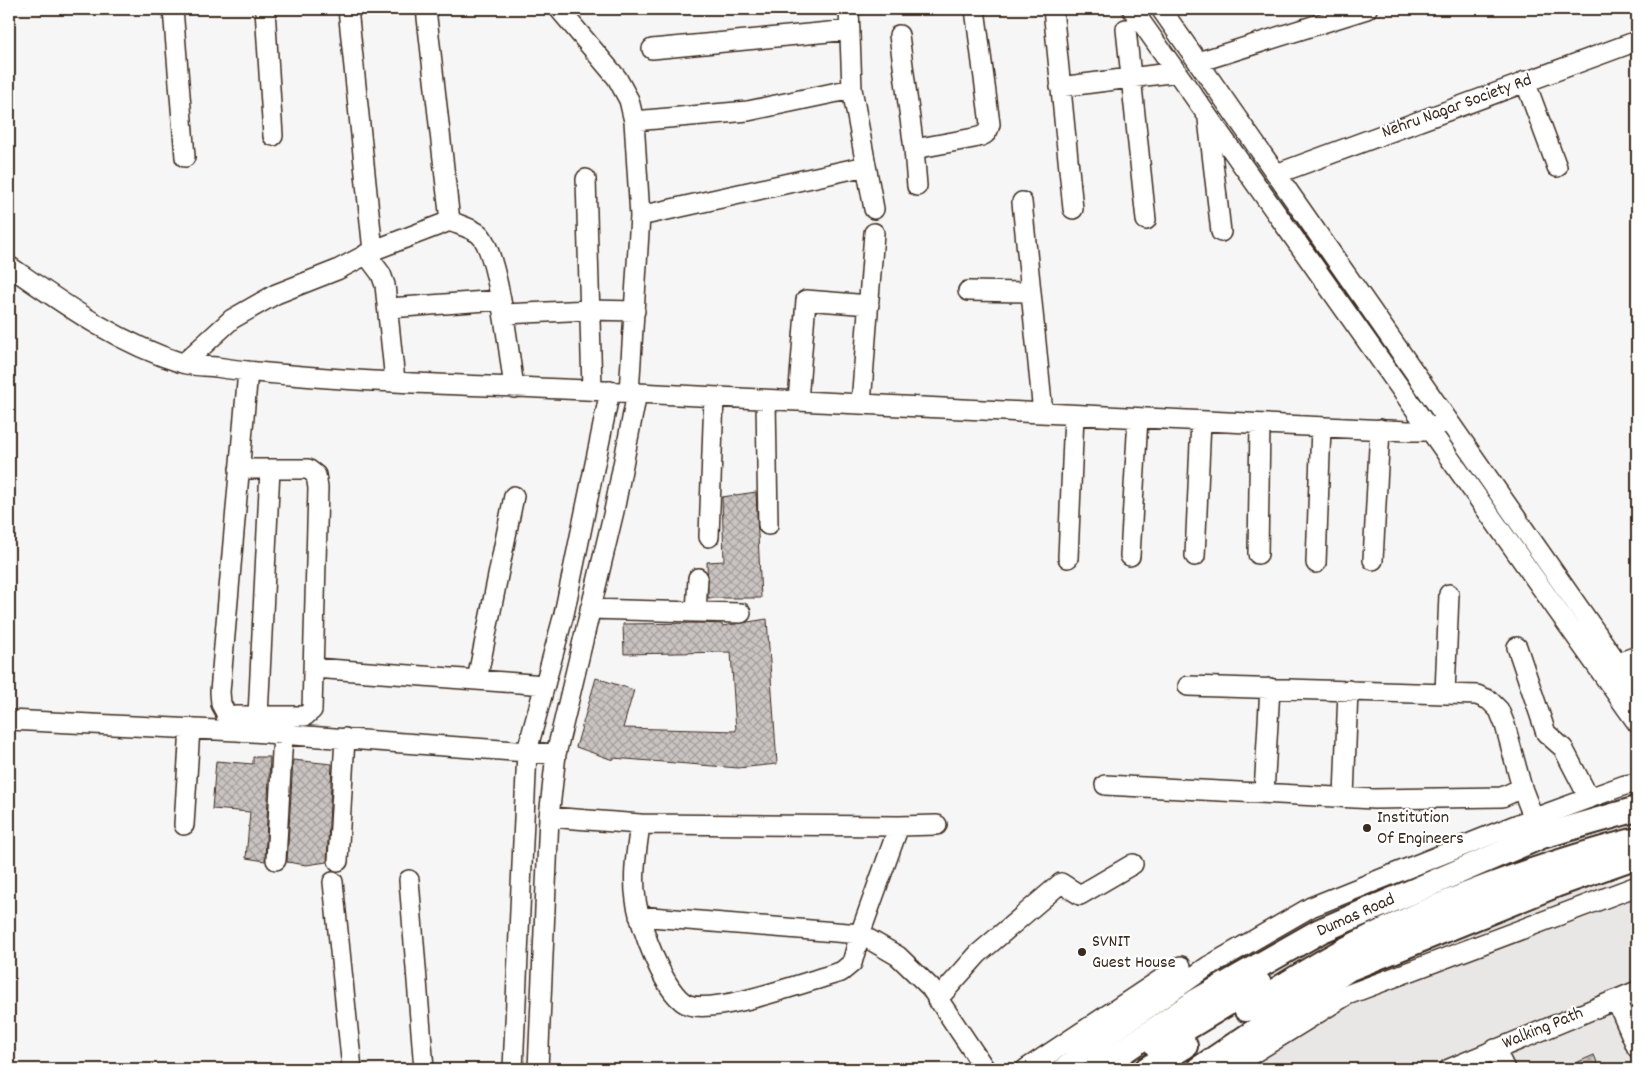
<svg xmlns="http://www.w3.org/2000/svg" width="1646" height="1078" font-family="Dekko,sans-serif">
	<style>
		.built { fill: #e9e7e6 }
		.building { fill: url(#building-cross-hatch); stroke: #3b2a1e }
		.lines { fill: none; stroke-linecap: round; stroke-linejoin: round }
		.minor-casing { stroke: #3b2a1e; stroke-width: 22 }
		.major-casing { stroke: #3b2a1e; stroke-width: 28 }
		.minor { stroke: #fff; stroke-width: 19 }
		.major { stroke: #fff; stroke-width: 24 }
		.poi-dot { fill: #3b2a1e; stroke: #fff; stroke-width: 2 }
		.labels { text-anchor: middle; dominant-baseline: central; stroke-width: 4.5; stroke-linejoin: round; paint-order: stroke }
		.street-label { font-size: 18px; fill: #3b2a1e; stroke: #fff }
		.poi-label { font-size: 18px; fill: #3b2a1e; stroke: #fff; text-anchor: start }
	</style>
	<defs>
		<pattern id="building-cross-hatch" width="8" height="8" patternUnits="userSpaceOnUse" patternTransform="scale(1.25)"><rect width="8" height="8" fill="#c9c3c1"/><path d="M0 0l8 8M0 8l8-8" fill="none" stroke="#a49f9c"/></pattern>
	</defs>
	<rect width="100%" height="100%" fill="#f7f6f6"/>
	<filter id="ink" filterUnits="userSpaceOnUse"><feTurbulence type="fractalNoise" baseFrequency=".02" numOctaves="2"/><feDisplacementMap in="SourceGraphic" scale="10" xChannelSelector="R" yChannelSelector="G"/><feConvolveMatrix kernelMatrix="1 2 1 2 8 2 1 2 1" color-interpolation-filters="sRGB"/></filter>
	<g filter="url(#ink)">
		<path class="built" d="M 1637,878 L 1637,1069 L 1197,1069 L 1351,974 L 1566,889 Z"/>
		<path class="building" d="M 756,492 L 761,598 L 708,598 L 707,562 L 724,561 L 722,497 Z
			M 767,619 L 777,764 L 738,768 L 613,758 L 613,760 L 576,747 L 596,678 L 634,690 L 623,728 L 736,731 L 731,652 L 624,654 L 623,624 L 699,623 L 722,624 L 722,626 Z
			M 253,757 L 270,757 L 265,861 L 246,858 L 250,812 L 212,809 L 216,761 L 253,764 Z
			M 293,760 L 332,764 L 327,862 L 306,865 L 287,862 Z
			M 1594,1055 L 1600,1069 L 1562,1069 Z"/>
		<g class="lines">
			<defs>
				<path id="minor" d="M 173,9 L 185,157
					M 265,9 L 273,136
					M 348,9 L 373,251
					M 426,9 L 450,221
					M 559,9 L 617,78 L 629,100 L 634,121 L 640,216 L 629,393
					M 849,9 L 852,89 L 874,209
					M 1053,9 L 1073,209
					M 1132,9 L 1637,723
					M 1161,9 L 1637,691
					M 1126,29 L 1146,220
					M 899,35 L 914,149 L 917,186
					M 652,49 L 850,30
					M 1198,62 L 1367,9
					M 1525,81 L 1557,167
					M 1060,87 L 1177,72
					M 1208,119 L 1221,232
					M 634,121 L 748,111 L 852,89
					M 914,149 L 974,138 C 984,136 988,134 990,124 L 975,9
					M 1276,174 L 1637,41
					M 586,179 L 592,389
					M 1022,202 L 1043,413
					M 640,216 L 866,166
					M 366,254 L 381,274 L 385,285 L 395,381
					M 9,266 C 64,304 117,343 182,363 C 193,366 205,366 216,367 C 241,371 266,373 291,375 C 406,386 522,385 637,393 L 1408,431 L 1430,431 L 1447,419
					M 968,291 L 1031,292
					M 389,308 L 500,300
					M 504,314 L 590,310 L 635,311
					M 184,363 L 232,319 L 276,294 L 337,270 L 377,249 L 450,221 C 459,225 471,228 479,234 C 498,250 510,360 514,388
					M 766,400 L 768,525
					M 798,401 L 806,300 L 869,305
					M 861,404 L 874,233
					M 709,537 L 714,397
					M 1258,554 L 1260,424
					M 1130,556 L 1138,418
					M 1195,556 L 1201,421
					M 1068,558 L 1074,415
					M 1373,560 L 1380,429
					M 1316,563 L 1321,427
					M 590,609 L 696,612 L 698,578
					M 696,612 L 741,613
					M 1517,647 L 1546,733 L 1563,748 L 1589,798
					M 1618,663 L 1637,656
					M 314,668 L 545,685
					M 477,680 L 514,496
					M 1188,686 L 1477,695 L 1489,700 L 1499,710 L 1505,725 L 1522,788 L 1534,819
					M 1445,693 L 1449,594
					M 226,716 L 305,716 L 312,710 L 318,488 L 316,475 L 308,469 L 239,469
					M 258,716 L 270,469
					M 9,720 L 237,731 L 556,754
					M 233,726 L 221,704 L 220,692 L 248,371
					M 1105,785 L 1374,799 L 1502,797 L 1522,788
					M 1264,793 L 1270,688
					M 1344,797 L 1348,690
					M 549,817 L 640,824 L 899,826 L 860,934 L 852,963 L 841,972 C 807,981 720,1014 689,1005 C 665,998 639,923 636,900 C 632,874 637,849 640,824
					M 184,825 L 190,728
					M 899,826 L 937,825
					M 276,860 L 283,734
					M 338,861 L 345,738
					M 409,880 L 424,1069
					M 333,882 L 352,1069
					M 639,916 L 860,934 L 898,956 L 930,987 L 985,1069
					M 937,1000 L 978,954 L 1061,883 L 1080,895 L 1133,864
					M 1616,1000 L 1637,1048
					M 1495,1049 L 1505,1069
					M 513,1069 L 527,751 L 564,614 L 610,391
					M 538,1069 L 549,817 L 556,754 L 614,511 L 637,393
					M 1026,1069 L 1181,966
					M 1061,1069 L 1207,967 L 1311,907 L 1518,824 L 1625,785 L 1637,783
					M 1228,1069 L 1347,995 L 1637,886
					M 1449,1069 L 1637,991"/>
				<path id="major" d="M 1246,1009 C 1281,988 1315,965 1351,947 C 1440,902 1536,866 1632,841 L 1637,842
					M 1157,1046 L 1259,984
					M 1097,1069 L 1197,1001 L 1320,931 L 1542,836 L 1637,809
					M 1147,1069 L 1185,1046
					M 1199,1069 L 1348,969 L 1558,884 L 1637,856"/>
			</defs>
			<use href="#minor" class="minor-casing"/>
			<use href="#major" class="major-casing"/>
			<use href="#minor" class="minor"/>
			<use href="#major" class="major"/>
		</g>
	</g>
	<g class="poi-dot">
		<circle cx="1367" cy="828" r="5"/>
		<circle cx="1082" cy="952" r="5"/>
	</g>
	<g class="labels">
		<g class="street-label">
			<text transform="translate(1457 107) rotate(-20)">Nehru Nagar Society Rd</text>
			<text transform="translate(1356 916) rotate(-24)">Dumas Road</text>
			<text transform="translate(1543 1029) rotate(-22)">Walking Path</text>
		</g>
		<g class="poi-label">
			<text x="1377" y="818">Institution<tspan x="1377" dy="21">Of Engineers</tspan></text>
			<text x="1092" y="942">SVNIT<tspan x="1092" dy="21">Guest House</tspan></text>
		</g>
	</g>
	<rect width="1646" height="1078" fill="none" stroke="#fff" stroke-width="30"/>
	<rect x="15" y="15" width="1616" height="1048" fill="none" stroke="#3b2a1e" stroke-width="2" filter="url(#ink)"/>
</svg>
